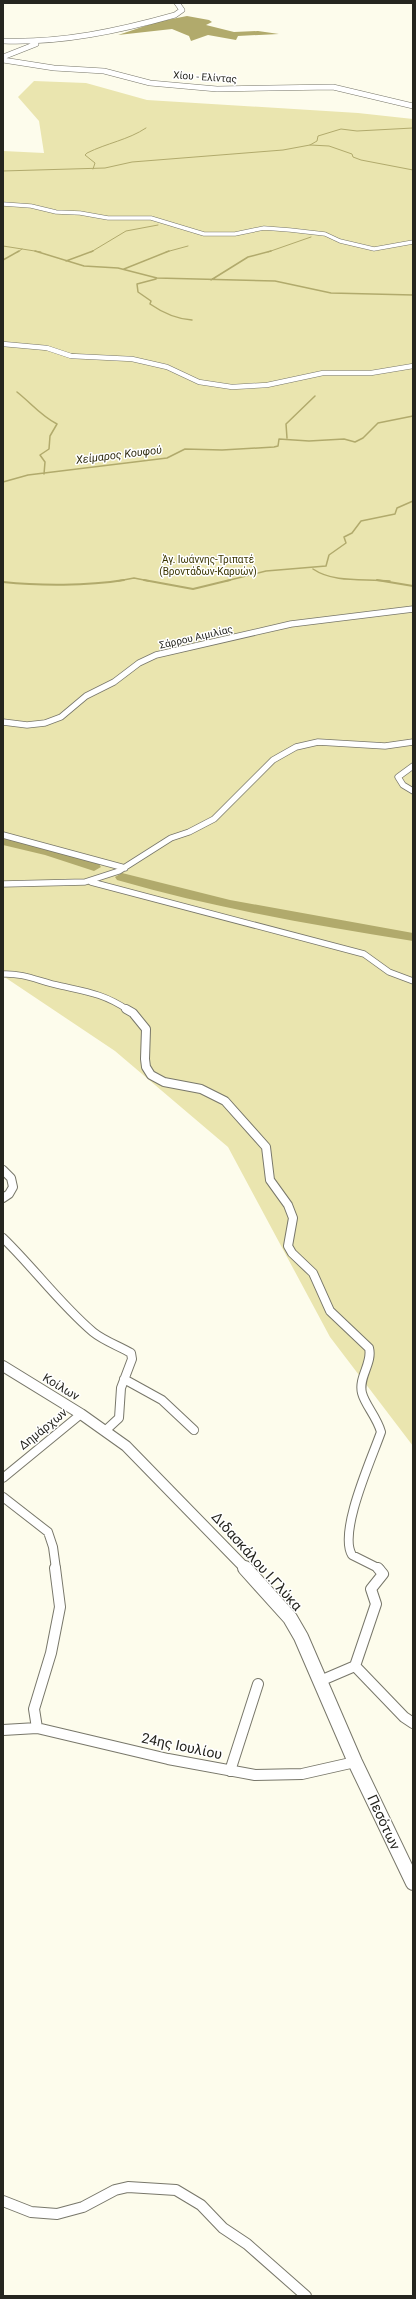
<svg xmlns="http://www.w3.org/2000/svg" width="416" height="2299" font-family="Roboto,sans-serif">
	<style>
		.green { fill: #eae5af }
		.water { fill: #b1aa6c }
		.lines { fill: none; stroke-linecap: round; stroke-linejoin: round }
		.stream-far2 { stroke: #b1aa6c; stroke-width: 1 }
		.stream-far1 { stroke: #b1aa6c; stroke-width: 1.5 }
		.stream { stroke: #b1aa6c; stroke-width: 2 }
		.river { fill: #b1aa6c; fill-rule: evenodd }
		.street-far4-casing { stroke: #78776a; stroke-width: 4.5 }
		.street-far3-casing { stroke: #78776a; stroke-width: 5.5 }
		.street-far2-casing { stroke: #78776a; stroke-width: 7 }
		.street-far1-casing { stroke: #78776a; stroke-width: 10 }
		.street-casing { stroke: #78776a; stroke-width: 12 }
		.secondary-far2-casing { stroke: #78776a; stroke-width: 6 }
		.secondary-far1-casing { stroke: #78776a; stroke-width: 12 }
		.secondary-casing { stroke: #78776a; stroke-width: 16 }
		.street-far4 { stroke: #fff; stroke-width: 3.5 }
		.street-far3 { stroke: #fff; stroke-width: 4.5 }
		.street-far2 { stroke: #fff; stroke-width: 5.5 }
		.street-far1 { stroke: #fff; stroke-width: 8 }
		.street { stroke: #fff; stroke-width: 10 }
		.secondary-far2 { stroke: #fff; stroke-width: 5 }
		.secondary-far1 { stroke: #fff; stroke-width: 10 }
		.secondary { stroke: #fff; stroke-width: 14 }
		.labels { text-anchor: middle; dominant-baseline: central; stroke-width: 3; stroke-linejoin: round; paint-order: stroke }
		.far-street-label { font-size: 10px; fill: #25251f; stroke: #fff }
		.far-park-label { font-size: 10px; fill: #3a3501; stroke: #fff }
		.far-water-label { font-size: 11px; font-style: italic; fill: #302c10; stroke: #fff }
		.street-label { font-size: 12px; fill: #25251f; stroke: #fff }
		.near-street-label { font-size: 14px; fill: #25251f; stroke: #fff }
	</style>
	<rect width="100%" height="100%" fill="#fdfcec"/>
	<path class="green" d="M 34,81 L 86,83 L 147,100 L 358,113 L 413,119 L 413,1446 L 330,1337 L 228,1147 L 115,1051 L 3,976 L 3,151 L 44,153 L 39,121 L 18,97 Z"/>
	<path class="water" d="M 187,16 L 209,20 L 212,22 L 206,25 L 234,32 L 258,31 L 279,34 L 238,36 L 236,40 L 208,35 L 191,41 L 189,36 L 172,29 L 118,35 L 157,22 Z"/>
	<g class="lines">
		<path class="stream-far2" d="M 310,145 L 329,146 L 352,154 L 353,157 L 361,160 L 413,170
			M 93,169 L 95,163 L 85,155 L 87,153 C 107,143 128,140 146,128
			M 3,171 L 105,168 L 132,162 L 283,150 L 310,145 L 317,141 L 318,136 L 341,129 L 357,131 L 413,128
			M 3,246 L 41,252
			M 18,252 L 22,249
			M 91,252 L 126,231 L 158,225
			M 166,252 L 188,246
			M 268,252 L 311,237"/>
		<path class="stream-far1" d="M 35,251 L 84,266 L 118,268 L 157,278 L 275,281 L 331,293 L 413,295
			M 3,260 L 19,251
			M 66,261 L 93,251
			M 124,269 L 169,251
			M 156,279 L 137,284 L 138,292 L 151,301 L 150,304 C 163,313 176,319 192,320
			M 211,280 L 248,257 L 271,251
			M 17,392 C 31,403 41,416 57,424 L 50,436 L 49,449 L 40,455 L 45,462 L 44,474
			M 287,438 L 286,424 L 315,396
			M 3,482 L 28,475 L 167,458 L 185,449 L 222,450 L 274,447 L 278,446 L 279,439 L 309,441 L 344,439 L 355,442 L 363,438 L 378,423 L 413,416
			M 313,569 C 335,584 366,578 390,581
			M 118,581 L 134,578 L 149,581
			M 226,581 L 266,571 L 326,566 L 329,555 L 346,543 L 344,537 L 352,533 L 361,521 L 395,514 L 397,508 L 413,501"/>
		<path class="stream" d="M 144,580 L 193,589 L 230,580
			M 377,580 L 413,586
			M 3,582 C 40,586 87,586 124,580"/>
		<path class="river" d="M 3,837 L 54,849 L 99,864 L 101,867 L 94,871 L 45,855 L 3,845 Z
			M 122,873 L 230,900 L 413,933 L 413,941 C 313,925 214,908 117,880 L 115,877 Z"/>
		<defs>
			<path id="street-far4" d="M 3,204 L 31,206 L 56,212 L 80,213 L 108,218 L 151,218 L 204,234 L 235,234 L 264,228 L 290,230 L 325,234 L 340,241 L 374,249 L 413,242"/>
			<path id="street-far3" d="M 3,344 L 47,348 L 71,356 L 132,359 L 167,367 L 199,382 L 232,387 L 267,385 L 323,373 L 371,373 L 413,366"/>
			<path id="street-far2" d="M 3,722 L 27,725 L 45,723 L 61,717 L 86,696 L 114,682 L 139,663 L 156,655 L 291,624 L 413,609
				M 413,766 L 398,777 L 403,785 L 413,791
				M 3,835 L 125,868
				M 91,882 L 364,954 L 389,972 L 413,981
				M 3,884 L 85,882 L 119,871 L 171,838 L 189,832 L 214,819 L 273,760 L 296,747 L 318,742 L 385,746 L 413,742
				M 3,974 C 25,973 40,982 61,986 C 88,992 104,994 128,1010"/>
			<path id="street-far1" d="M 126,1009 L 133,1013 L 146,1029 L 145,1059 L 146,1067 L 151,1075 L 164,1082 L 201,1089 L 225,1101 L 266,1147 L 270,1180 L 288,1205 L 293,1218 L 288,1246 L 292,1253 L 313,1273 L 330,1311 L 369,1348 C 373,1363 358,1377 362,1393 C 365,1405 377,1417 381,1432 C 372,1458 338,1532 352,1555 L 380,1569
				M 3,1170 L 11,1178 L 13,1187 L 9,1194 L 3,1198
				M 3,1238 C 34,1268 60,1304 93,1332 C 104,1341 119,1346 131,1353 L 132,1359 L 121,1388 L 119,1418 L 106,1430
				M 124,1379 L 162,1400 L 194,1430
				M 3,1478 L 81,1414
				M 3,1497 L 48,1532 L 53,1547 L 56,1569"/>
			<path id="street" d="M 355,1666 L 404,1717 L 413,1723
				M 320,1681 L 355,1666 L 376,1604 L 371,1589 L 383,1574 L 378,1568
				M 37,1728 L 34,1709 L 51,1653 L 60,1607 L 55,1568
				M 3,1730 L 37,1728 L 168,1759 L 255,1775 L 302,1774 L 355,1762
				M 230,1771 L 258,1684
				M 3,2201 L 31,2212 L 57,2214 L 83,2207 L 115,2190 L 128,2187 L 176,2190 L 201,2205 L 223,2228 L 247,2244 L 306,2296"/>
			<path id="secondary-far2" d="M 3,41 C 62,43 118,31 175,15 L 182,10 L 177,3
				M 3,57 L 36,44
				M 3,60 L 54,68 L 104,71 L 150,83 L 217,89 L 333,87 L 413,106"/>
			<path id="secondary-far1" d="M 3,1366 L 81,1414 L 126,1446 L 246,1569"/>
			<path id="secondary" d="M 245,1568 L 290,1618 L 301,1637 L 355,1762 L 413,1883"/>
		</defs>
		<use href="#street-far4" class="street-far4-casing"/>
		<use href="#street-far3" class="street-far3-casing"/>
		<use href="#street-far2" class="street-far2-casing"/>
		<use href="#street-far1" class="street-far1-casing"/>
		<use href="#street" class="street-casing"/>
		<use href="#secondary-far2" class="secondary-far2-casing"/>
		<use href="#secondary-far1" class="secondary-far1-casing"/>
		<use href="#secondary" class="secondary-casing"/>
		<use href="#street-far4" class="street-far4"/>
		<use href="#street-far3" class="street-far3"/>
		<use href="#street-far2" class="street-far2"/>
		<use href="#street-far1" class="street-far1"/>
		<use href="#street" class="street"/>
		<use href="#secondary-far2" class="secondary-far2"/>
		<use href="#secondary-far1" class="secondary-far1"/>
		<use href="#secondary" class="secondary"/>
	</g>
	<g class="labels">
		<g class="far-street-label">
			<text transform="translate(205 77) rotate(4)">Χίου - Ελίντας</text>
			<text transform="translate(196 637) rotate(-13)">Σάρρου Αιμιλίας</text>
		</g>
		<g class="far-park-label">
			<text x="208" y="559">Άγ. Ιωάννης-Τριπατέ<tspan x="208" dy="12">(Βροντάδων-Καρυών)</tspan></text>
		</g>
		<g class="far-water-label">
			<text transform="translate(119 455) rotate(-7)">Χείμαρος Κουφού</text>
		</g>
		<g class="street-label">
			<text transform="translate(61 1387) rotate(31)">Κοίλων</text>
			<text transform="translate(43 1429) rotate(-39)">Δημάρχων</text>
		</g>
		<g class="near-street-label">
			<text transform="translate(257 1561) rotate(48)">Διδασκάλου Ι.Γλύκα</text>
			<text transform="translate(182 1746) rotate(12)">24ης Ιουλίου</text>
			<text transform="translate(384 1822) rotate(65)">Πεσότων</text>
		</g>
	</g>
	<rect width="416" height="2299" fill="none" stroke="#25251f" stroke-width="8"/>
</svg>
